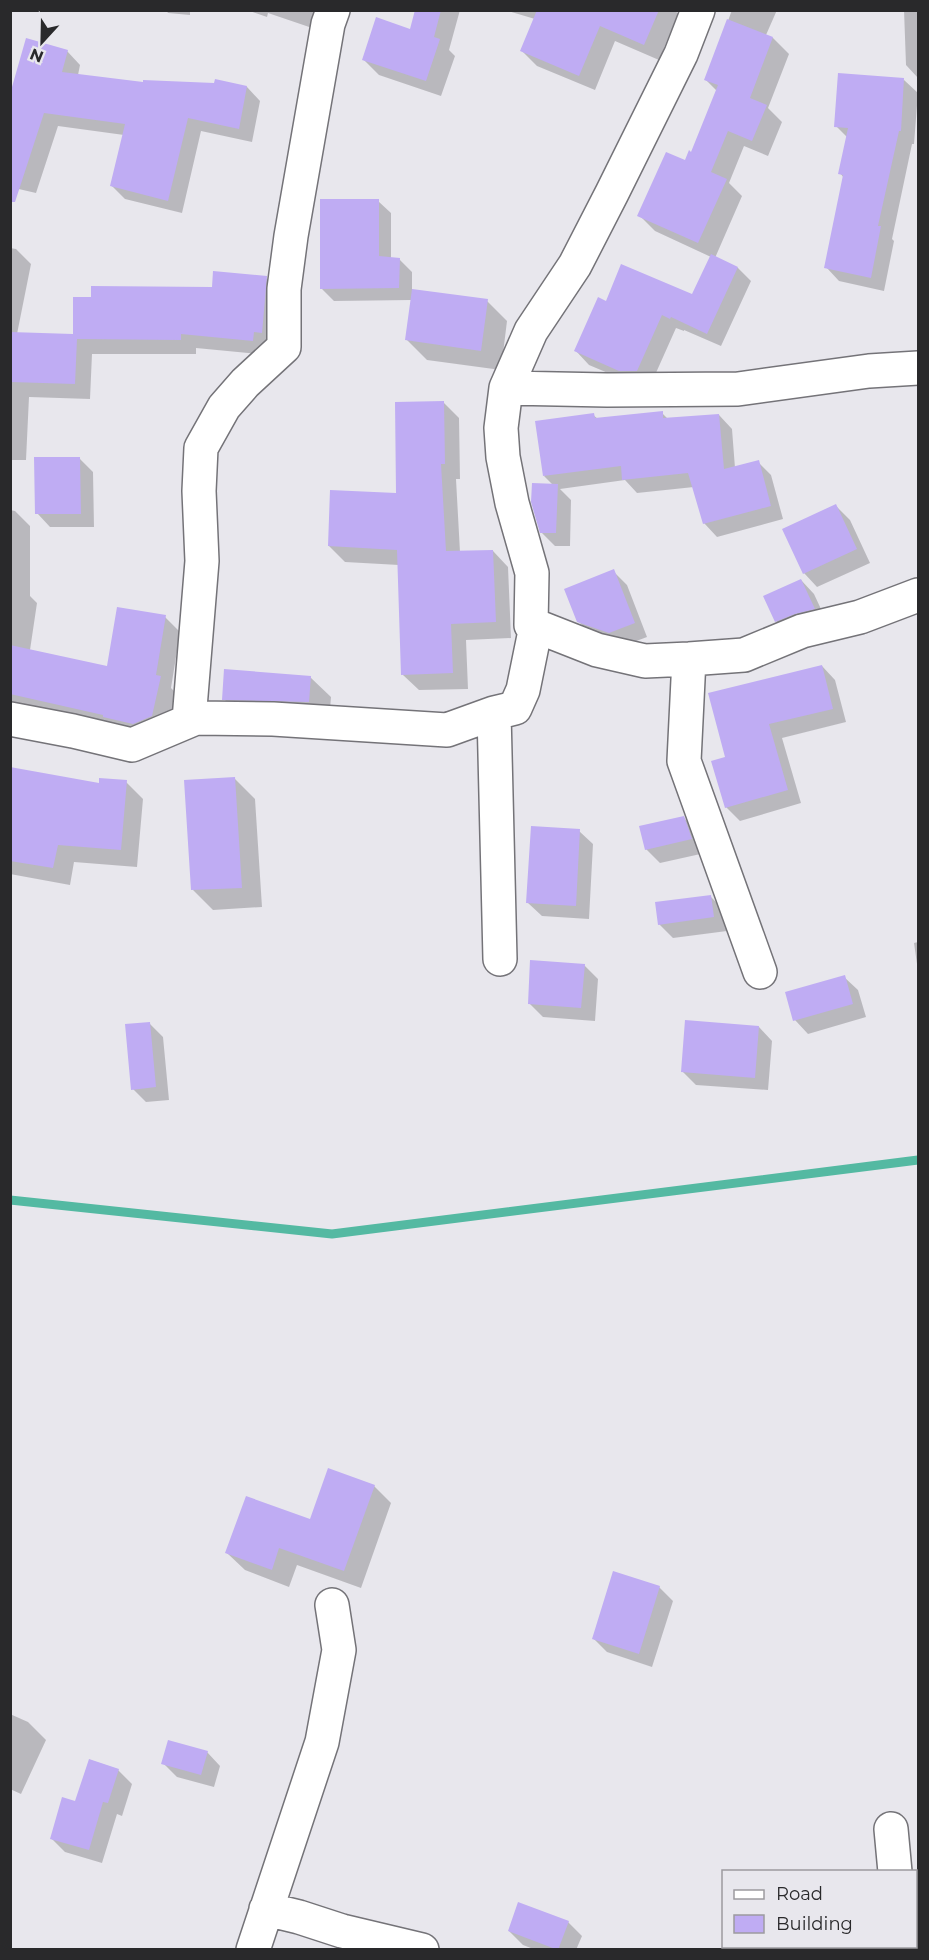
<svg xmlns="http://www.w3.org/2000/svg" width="929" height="1960" font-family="Montserrat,sans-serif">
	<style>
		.shadow { fill: #0003 }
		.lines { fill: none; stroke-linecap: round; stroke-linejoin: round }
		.stream { stroke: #54b9a2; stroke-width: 9 }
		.building { fill: #bfacf3 }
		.street-casing { stroke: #747378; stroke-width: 36 }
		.street { stroke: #fff; stroke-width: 33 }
	</style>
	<rect width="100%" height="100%" fill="#e8e7ed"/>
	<path class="shadow" d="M 166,10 L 190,10 L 190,15 L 168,13 Z
		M 247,10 L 324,10 L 318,30 L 268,13 L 267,17 Z
		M 417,10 L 460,10 L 449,50 L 455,56 L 441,96 L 379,75 L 364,60 L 411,31 Z
		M 505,10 L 675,10 L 678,14 L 659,60 L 615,41 L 595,90 L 537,66 L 522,51 L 535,19 Z
		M 732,10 L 777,10 L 766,35 L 773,38 L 789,54 L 768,108 L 782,122 L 768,156 L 744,146 L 729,183 L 742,196 L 715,258 L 738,268 L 751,281 L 721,346 L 684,330 L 684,331 L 676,328 L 651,384 L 634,384 L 589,365 L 576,351 L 606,303 L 693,296 L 711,257 L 655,231 L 639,215 L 692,154 L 717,91 L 706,80 Z
		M 904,10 L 918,10 L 918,78 L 906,65 Z
		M 67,51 L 80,65 L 78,75 L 145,84 L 247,87 L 260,101 L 252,142 L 201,131 L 182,213 L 125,199 L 111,185 L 124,135 L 58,126 L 36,193 L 10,187 Z
		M 904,80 L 918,93 L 914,144 L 912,144 L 892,239 L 894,241 L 884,291 L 839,281 L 826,267 L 844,178 L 840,173 L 847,137 L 836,126 Z
		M 378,201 L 391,213 L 391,258 L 400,260 L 412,272 L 412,290 L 487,301 L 507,321 L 501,370 L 427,360 L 407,340 L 412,300 L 334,301 L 322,289 Z
		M 10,248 L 16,249 L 31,264 L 17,334 L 75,336 L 213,288 L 266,278 L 281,293 L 268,355 L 196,348 L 196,354 L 92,354 L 90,399 L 29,397 L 26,460 L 10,460 Z
		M 443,402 L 459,418 L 460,479 L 456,479 L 460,552 L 493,551 L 508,567 L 511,638 L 466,640 L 468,689 L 419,690 L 403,675 L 399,565 L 345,562 L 329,546 L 398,495 Z
		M 662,413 L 668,419 L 719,415 L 732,429 L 735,468 L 758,462 L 771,475 L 783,519 L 717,537 L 704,523 L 694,487 L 637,493 L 625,480 L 560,489 L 571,500 L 570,546 L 555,546 L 541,532 L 554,486 L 544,476 L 593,415 L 598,419 Z
		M 80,459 L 93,472 L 94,527 L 50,527 L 37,513 Z
		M 836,506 L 850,520 L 870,563 L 817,587 L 804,573 Z
		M 10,510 L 15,511 L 30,526 L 30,596 L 37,603 L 30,650 L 108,668 L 165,617 L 180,632 L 171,688 L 176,693 L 167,731 L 149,739 L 10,709 Z
		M 613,571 L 627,585 L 647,637 L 623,646 L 592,635 L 578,621 Z
		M 801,580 L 814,594 L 827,622 L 790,635 L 776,621 Z
		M 822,666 L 835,680 L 846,722 L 782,738 L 801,803 L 740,821 L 726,807 L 727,758 Z
		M 310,677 L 331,697 L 329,722 L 244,719 L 224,699 Z
		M 235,779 L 255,799 L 262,907 L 213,910 L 193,890 Z
		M 126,782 L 143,799 L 137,867 L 74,862 L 70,885 L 10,874 L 10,796 Z
		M 683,817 L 697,831 L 705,853 L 660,863 L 646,849 Z
		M 579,831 L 593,844 L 589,919 L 542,916 L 528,903 Z
		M 710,896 L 724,910 L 727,931 L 673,938 L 659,924 Z
		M 918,942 L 918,971 L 914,943 Z
		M 584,965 L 598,979 L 595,1021 L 543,1017 L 529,1003 Z
		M 844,977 L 858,990 L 866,1017 L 808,1034 L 795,1020 Z
		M 149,1023 L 163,1037 L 169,1100 L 146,1102 L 133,1089 Z
		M 759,1027 L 772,1041 L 768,1090 L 696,1085 L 682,1071 Z
		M 374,1486 L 391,1503 L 361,1588 L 297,1565 L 289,1587 L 245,1570 L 227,1553 L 311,1521 Z
		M 659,1587 L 673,1601 L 652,1667 L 607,1652 L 594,1639 Z
		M 10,1714 L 28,1722 L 46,1740 L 21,1794 L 10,1789 Z
		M 207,1752 L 220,1766 L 214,1787 L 177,1777 L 163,1763 Z
		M 118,1770 L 132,1784 L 122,1816 L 117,1814 L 102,1863 L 65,1852 L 51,1838 L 76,1803 Z
		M 568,1922 L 582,1936 L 576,1950 L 536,1950 L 523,1945 L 509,1931 Z"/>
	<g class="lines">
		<path class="stream" d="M 10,1200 L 332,1234 L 918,1160"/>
	</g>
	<path class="building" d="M 415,10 L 441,10 L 434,37 L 440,39 L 426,81 L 362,60 L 376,17 L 410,29 Z
		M 537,10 L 659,10 L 644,45 L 600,26 L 579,76 L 520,51 Z
		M 727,19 L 773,37 L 750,98 L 767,105 L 752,141 L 728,131 L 711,172 L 727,179 L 698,243 L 637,216 L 666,152 L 685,160 L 689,150 L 691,152 L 718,85 L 704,80 Z
		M 26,38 L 68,50 L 62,72 L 143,82 L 143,80 L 214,83 L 215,79 L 247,86 L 239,129 L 188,118 L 168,201 L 110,186 L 125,124 L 44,113 L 15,202 L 10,202 L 10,94 Z
		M 838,73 L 904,78 L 901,131 L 899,131 L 878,226 L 881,226 L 871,278 L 824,268 L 843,175 L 838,174 L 848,128 L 834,127 Z
		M 320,199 L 379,199 L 379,256 L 400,258 L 399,288 L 320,289 Z
		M 711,254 L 738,267 L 707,334 L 671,317 L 670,319 L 662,315 L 637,371 L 619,371 L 574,351 L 598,297 L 606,301 L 621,264 L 692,294 Z
		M 213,271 L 267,276 L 262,333 L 254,332 L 253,341 L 181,334 L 181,340 L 77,339 L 75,384 L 10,382 L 10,332 L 73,334 L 73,297 L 91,297 L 91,286 L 212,287 Z
		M 412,289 L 488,299 L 481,351 L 405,340 Z
		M 444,401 L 445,464 L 441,464 L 446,551 L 493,550 L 496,622 L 451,624 L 453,673 L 401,675 L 397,550 L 328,546 L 330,490 L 396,493 L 395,402 Z
		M 663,411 L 663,418 L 719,414 L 724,469 L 759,460 L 771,506 L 703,524 L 688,473 L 622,480 L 621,466 L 543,476 L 535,421 L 594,413 L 595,418 Z
		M 34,457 L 80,457 L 81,514 L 35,514 Z
		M 532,483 L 558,484 L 556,533 L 540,533 L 531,502 Z
		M 836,504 L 857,549 L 803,574 L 782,529 Z
		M 614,569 L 635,623 L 609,633 L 577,622 L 564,589 Z
		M 801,579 L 815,609 L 795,614 L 775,622 L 763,596 Z
		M 117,607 L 166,615 L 156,675 L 161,676 L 152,716 L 133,724 L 103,717 L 103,715 L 10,694 L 10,645 L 107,666 Z
		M 822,665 L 833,709 L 769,724 L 788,790 L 725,808 L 711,761 L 725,757 L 708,693 Z
		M 224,669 L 311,676 L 309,702 L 222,700 Z
		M 10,767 L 99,783 L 99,778 L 127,780 L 121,850 L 58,845 L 53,868 L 10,861 Z
		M 235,777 L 242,888 L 191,890 L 184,780 Z
		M 684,816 L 692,839 L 645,850 L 639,826 Z
		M 531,826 L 580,829 L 576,906 L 526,903 Z
		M 711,895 L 714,917 L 658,925 L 655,902 Z
		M 530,960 L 585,964 L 581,1008 L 528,1004 Z
		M 845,975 L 853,1004 L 793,1021 L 785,992 Z
		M 685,1020 L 759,1026 L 755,1078 L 681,1072 Z
		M 150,1022 L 156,1087 L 131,1090 L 125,1024 Z
		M 328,1468 L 375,1485 L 344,1571 L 279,1548 L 272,1570 L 225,1553 L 246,1496 L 310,1519 Z
		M 613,1571 L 660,1586 L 639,1654 L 592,1639 Z
		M 168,1740 L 208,1751 L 201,1775 L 161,1764 Z
		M 89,1759 L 119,1769 L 108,1803 L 103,1802 L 89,1850 L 50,1839 L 62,1797 L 75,1801 Z
		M 518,1902 L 569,1921 L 558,1950 L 508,1931 Z"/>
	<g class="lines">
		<defs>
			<path id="street" d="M 333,10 L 328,24 L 291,236 L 284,289 L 284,347 L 245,383 L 224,407 L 201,448 L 199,491 L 202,561 L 189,720 L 196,718 L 273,719 L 447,730 L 494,713 L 515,708 L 523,690 L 536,626 L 531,625 L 532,573 L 512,503 L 503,457 L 501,428 L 506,388 L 531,331 L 575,265 L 612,193 L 681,54 L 698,10
				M 506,388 L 607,390 L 738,389 L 869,371 L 918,368
				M 536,626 L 597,650 L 645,661 L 689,659 L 744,655 L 802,631 L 860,617 L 918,595
				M 689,659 L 684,761 L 760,972
				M 494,713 L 500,959
				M 10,719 L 73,731 L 132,745 L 196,718
				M 891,1829 L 895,1872
				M 266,1909 L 299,1917 L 342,1931 L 422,1950
				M 902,1946 L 902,1950
				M 253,1950 L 322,1742 L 339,1650 L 332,1605"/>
		</defs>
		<use href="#street" class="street-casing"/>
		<use href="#street" class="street"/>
	</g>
	<rect width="929" height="1960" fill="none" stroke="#29292b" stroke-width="24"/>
	<rect x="722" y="1870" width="195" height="78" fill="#e8e7ed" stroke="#9c9b9f" stroke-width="1.5"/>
	<rect x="734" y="1890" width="30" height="9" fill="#ffffff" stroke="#9c9b9f" stroke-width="1.5"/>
	<text x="776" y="1900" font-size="18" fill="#29292b">Road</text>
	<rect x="734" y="1915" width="30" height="18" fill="#bfacf3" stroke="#9c9b9f" stroke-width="1.5"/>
	<text x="776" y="1930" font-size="18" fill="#29292b">Building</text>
	<g transform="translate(42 42) rotate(202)" stroke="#e8e7ed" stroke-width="4.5" paint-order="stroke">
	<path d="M0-4.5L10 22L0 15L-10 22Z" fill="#29292b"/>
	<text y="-9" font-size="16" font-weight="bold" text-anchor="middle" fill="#29292b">N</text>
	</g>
</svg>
